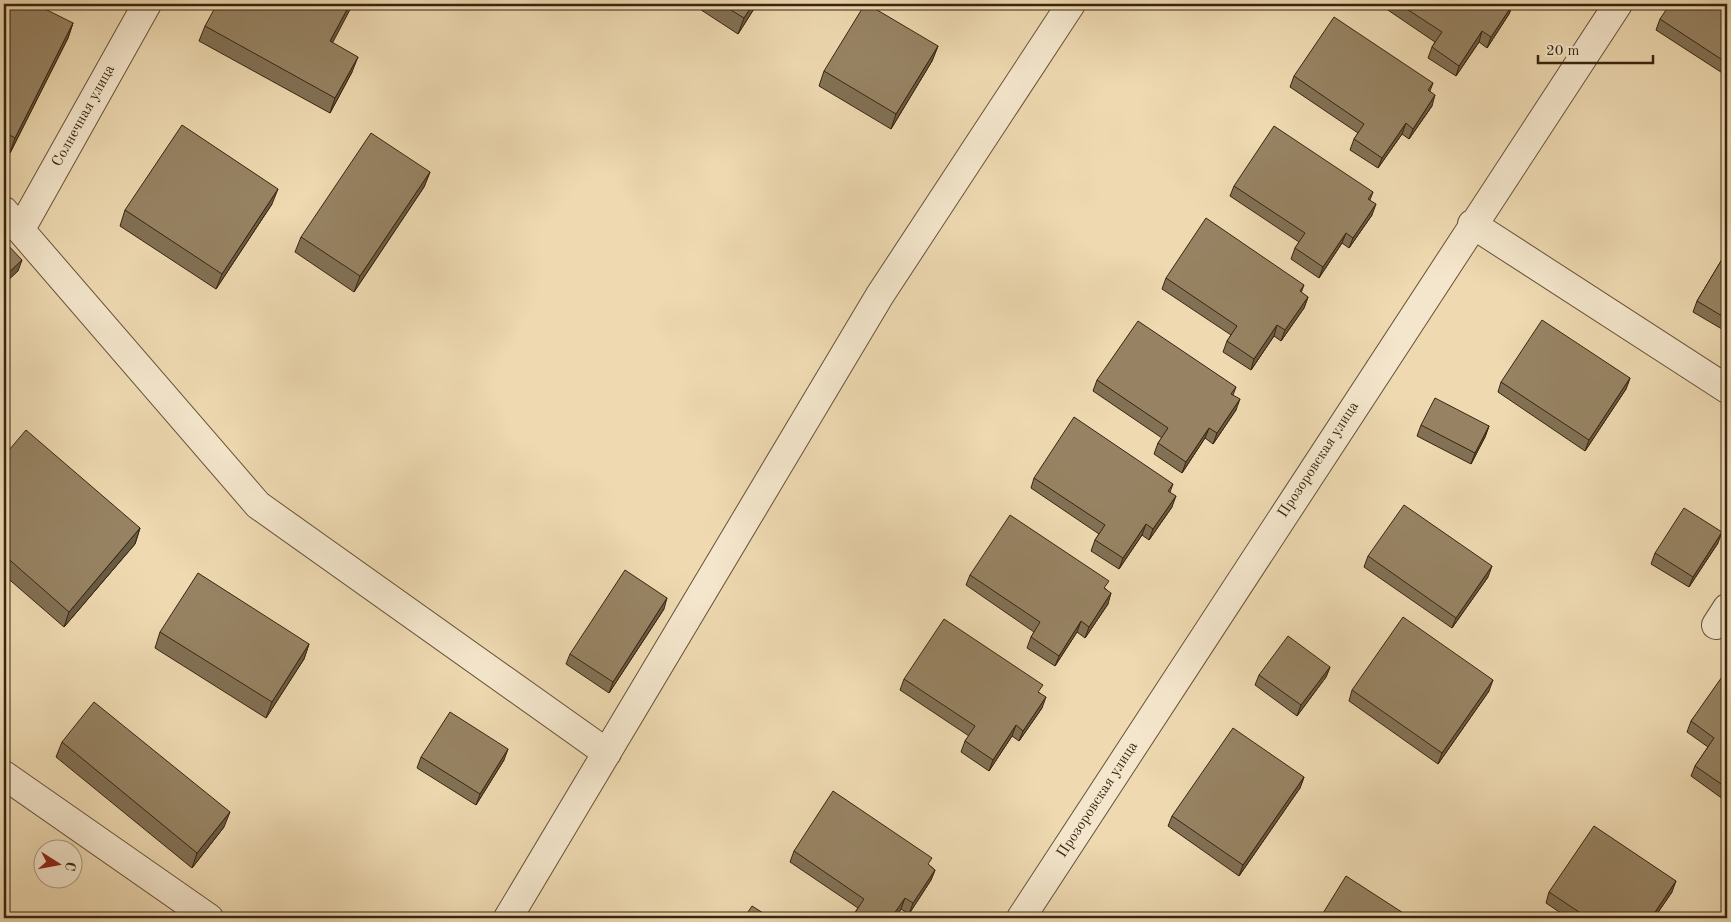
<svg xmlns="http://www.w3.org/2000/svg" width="1731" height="922" font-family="'Old Standard TT',serif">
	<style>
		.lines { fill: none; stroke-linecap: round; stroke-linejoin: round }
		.minor-casing { stroke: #665238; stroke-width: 30 }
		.minor { stroke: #f4e6cc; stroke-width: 28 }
		.wall { fill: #827155; stroke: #38250f }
		.shaded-wall { fill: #6a5c45; stroke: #38250f }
		.building { fill: #978363; stroke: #38250f }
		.labels { text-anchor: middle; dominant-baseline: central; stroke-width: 4; stroke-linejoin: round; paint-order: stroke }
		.street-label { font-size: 15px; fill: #38250f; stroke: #f4e6cc }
	</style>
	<rect width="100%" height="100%" fill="#eed9b1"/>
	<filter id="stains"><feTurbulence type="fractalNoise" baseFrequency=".004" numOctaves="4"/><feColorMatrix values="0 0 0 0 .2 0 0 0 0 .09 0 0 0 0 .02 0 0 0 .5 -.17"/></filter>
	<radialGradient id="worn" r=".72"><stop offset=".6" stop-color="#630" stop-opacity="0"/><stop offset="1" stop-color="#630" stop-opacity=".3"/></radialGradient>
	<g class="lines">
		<defs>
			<path id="minor" d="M 4,211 L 258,505 L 607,753
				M 1472,224 L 1727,389
				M 21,229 L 147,4
				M 1716,625 L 1727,608
				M 4,775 L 209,918
				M 508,918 L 880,295 L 1071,4
				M 1021,918 L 1618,4"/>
		</defs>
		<use href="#minor" class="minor-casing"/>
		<use href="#minor" class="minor"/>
	</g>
	<path class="wall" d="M 4,4 L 73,23 L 68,38 L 10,153 L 4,150 Z
		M 533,4 L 545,4 L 541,9 Z
		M 692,4 L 757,4 L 738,34 Z
		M 1379,4 L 1513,4 L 1509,14 L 1487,48 L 1479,42 L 1456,76 L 1428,58 L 1432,47 L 1435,42 Z
		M 1727,4 L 1727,76 L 1656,30 L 1660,19 Z
		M 205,26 L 332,43 L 352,72 L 330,113 L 199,41 Z
		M 938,46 L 932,61 L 891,129 L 819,86 L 824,71 Z
		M 1294,76 L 1433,83 L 1430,91 L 1432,106 L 1409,139 L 1402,134 L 1378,168 L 1350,150 L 1354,139 L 1358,133 L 1290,87 Z
		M 430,172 L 424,187 L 354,292 L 295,252 L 301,237 Z
		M 1234,186 L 1373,192 L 1370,200 L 1372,215 L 1349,248 L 1342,243 L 1319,278 L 1291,259 L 1295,248 L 1299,242 L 1230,196 Z
		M 272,204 L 216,289 L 120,226 L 125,210 Z
		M 1727,251 L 1727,332 L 1693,312 L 1697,301 Z
		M 1166,278 L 1304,285 L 1301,293 L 1308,297 L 1304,308 L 1281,341 L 1274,336 L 1251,370 L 1223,352 L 1227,341 L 1231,335 L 1162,289 Z
		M 1630,378 L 1626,389 L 1585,451 L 1498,392 L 1501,382 Z
		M 1097,380 L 1236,387 L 1233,395 L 1236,410 L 1213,444 L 1205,438 L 1182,473 L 1154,454 L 1158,443 L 1162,438 L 1093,391 Z
		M 1421,425 L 1489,426 L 1485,437 L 1471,464 L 1417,436 Z
		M 4,456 L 140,528 L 135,544 L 64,627 L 4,575 Z
		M 1034,478 L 1173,484 L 1170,492 L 1172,507 L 1149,540 L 1142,535 L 1119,569 L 1091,551 L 1095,540 L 1099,534 L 1031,488 Z
		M 1718,543 L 1689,587 L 1651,564 L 1655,553 Z
		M 1368,556 L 1488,577 L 1452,628 L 1364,567 Z
		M 970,575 L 1106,589 L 1108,604 L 1085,638 L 1077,632 L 1055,666 L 1027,648 L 1031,637 L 1034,632 L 966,585 Z
		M 664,609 L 609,693 L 566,664 L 570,654 Z
		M 160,632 L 309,644 L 304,659 L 266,718 L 155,648 Z
		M 1330,667 L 1326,677 L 1297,716 L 1255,685 L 1259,675 Z
		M 1727,676 L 1727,802 L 1691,776 L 1695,766 L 1708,747 L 1687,732 L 1691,721 Z
		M 904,679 L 1040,693 L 1042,708 L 1019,741 L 1012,736 L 989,771 L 961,752 L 965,741 L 969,736 L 900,690 Z
		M 1352,690 L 1489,691 L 1438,764 L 1349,701 Z
		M 62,742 L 224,827 L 192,868 L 56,757 Z
		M 421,757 L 504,760 L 476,805 L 417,768 Z
		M 1304,777 L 1300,788 L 1239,876 L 1168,826 L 1172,816 Z
		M 794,851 L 930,866 L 935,870 L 931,880 L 909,914 L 901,909 L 895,918 L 852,918 L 854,914 L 858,908 L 790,862 Z
		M 1549,892 L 1672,892 L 1654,918 L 1568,918 L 1546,903 Z"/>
	<path class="shaded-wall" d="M 350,4 L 353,4 L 325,57 L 330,41 Z
		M 753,4 L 757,4 L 738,34 L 744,18 Z
		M 1513,4 L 1509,14 L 1487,48 L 1491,37 Z
		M 73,23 L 68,38 L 10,153 L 15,138 Z
		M 1482,31 L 1479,42 L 1456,76 L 1459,66 Z
		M 938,46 L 932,61 L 891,129 L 896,114 Z
		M 358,57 L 352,72 L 330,113 L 335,98 Z
		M 1435,95 L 1432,106 L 1409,139 L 1413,129 Z
		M 1406,123 L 1402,134 L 1378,168 L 1382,158 Z
		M 430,172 L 424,187 L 354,292 L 360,276 Z
		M 278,189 L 272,204 L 216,289 L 222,274 Z
		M 1376,204 L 1372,215 L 1349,248 L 1353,238 Z
		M 1346,233 L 1342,243 L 1319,278 L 1323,267 Z
		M 22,260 L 18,271 L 4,284 L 4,277 Z
		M 1308,297 L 1304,308 L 1281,341 L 1285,330 Z
		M 1277,325 L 1274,336 L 1251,370 L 1254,359 Z
		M 1630,378 L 1626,389 L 1585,451 L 1589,440 Z
		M 1240,399 L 1236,410 L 1213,444 L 1217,433 Z
		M 1489,426 L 1485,437 L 1471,464 L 1475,453 Z
		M 1209,428 L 1205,438 L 1182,473 L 1186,462 Z
		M 1176,496 L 1172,507 L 1149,540 L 1153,529 Z
		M 1146,524 L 1142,535 L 1119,569 L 1123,558 Z
		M 140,528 L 135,544 L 64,627 L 69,612 Z
		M 1722,532 L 1718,543 L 1689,587 L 1693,577 Z
		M 1492,566 L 1488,577 L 1452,628 L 1456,618 Z
		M 1111,593 L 1108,604 L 1085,638 L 1089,627 Z
		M 667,598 L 664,609 L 609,693 L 613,682 Z
		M 1081,621 L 1077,632 L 1055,666 L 1059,656 Z
		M 309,644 L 304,659 L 266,718 L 272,702 Z
		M 1330,667 L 1326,677 L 1297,716 L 1301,705 Z
		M 1493,680 L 1489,691 L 1438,764 L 1442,753 Z
		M 1046,697 L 1042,708 L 1019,741 L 1023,731 Z
		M 1016,725 L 1012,736 L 989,771 L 993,760 Z
		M 508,749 L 504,760 L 476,805 L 480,794 Z
		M 1304,777 L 1300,788 L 1239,876 L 1243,865 Z
		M 230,812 L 224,827 L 192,868 L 197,853 Z
		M 935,870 L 931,880 L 909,914 L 913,903 Z
		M 1676,881 L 1672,892 L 1654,918 L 1651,918 Z
		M 905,898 L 901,909 L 895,918 L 891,918 Z"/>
	<path class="building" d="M 4,4 L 35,4 L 73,23 L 15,138 L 4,132 Z
		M 217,4 L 350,4 L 330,41 L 358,57 L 335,98 L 205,26 Z
		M 721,4 L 753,4 L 744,18 Z
		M 865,4 L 867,4 L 938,46 L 896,114 L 824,71 Z
		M 1399,4 L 1513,4 L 1491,37 L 1482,31 L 1459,66 L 1432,47 L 1442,32 Z
		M 1670,4 L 1727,4 L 1727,63 L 1660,19 Z
		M 1334,17 L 1433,83 L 1428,90 L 1435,95 L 1413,129 L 1406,123 L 1382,158 L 1354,139 L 1364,124 L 1294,76 Z
		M 182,125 L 278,189 L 222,274 L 125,210 Z
		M 1274,126 L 1373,192 L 1368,199 L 1376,204 L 1353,238 L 1346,233 L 1323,267 L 1295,248 L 1305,233 L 1234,186 Z
		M 371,133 L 430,172 L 360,276 L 301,237 Z
		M 1206,218 L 1304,285 L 1300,291 L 1308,297 L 1285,330 L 1277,325 L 1254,359 L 1227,341 L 1237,326 L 1166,278 Z
		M 4,241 L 22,260 L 4,277 Z
		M 1727,251 L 1727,319 L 1697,301 Z
		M 1542,320 L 1630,378 L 1589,440 L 1501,382 Z
		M 1138,321 L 1236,387 L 1231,394 L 1240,399 L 1217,433 L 1209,428 L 1186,462 L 1158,443 L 1168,428 L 1097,380 Z
		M 1435,398 L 1489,426 L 1475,453 L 1421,425 Z
		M 1074,417 L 1173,484 L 1168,491 L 1176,496 L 1153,529 L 1146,524 L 1123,558 L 1095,540 L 1105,525 L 1034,478 Z
		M 26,430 L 140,528 L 69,612 L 4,555 L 4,456 Z
		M 1404,505 L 1492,566 L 1456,618 L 1368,556 Z
		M 1684,508 L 1722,532 L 1693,577 L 1655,553 Z
		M 1010,515 L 1109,581 L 1104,588 L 1111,593 L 1089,627 L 1081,621 L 1059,656 L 1031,637 L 1040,622 L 970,575 Z
		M 625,570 L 667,598 L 613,682 L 570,654 Z
		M 198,573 L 309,644 L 272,702 L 160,632 Z
		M 1403,617 L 1493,680 L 1442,753 L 1352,690 Z
		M 944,619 L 1043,685 L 1038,692 L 1046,697 L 1023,731 L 1016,725 L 993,760 L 965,741 L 975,726 L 904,679 Z
		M 1288,636 L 1330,667 L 1301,705 L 1259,675 Z
		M 1724,674 L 1727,676 L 1727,788 L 1695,766 L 1714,738 L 1691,721 Z
		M 94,702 L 230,812 L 197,853 L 62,742 Z
		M 450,712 L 508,749 L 480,794 L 421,757 Z
		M 1233,728 L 1304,777 L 1243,865 L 1172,816 Z
		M 833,791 L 932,858 L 928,864 L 935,870 L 913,903 L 905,898 L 891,918 L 861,918 L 854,914 L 864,899 L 794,851 Z
		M 1594,826 L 1676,881 L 1651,918 L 1588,918 L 1549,892 Z
		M 1346,876 L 1411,918 L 1320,918 Z
		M 752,906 L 771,918 L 744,918 Z"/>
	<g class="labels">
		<g class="street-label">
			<text transform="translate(84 116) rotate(-61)">Солнечная улица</text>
			<text transform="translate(1319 460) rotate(-57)">Прозоровская улица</text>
			<text transform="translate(1098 800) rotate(-57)">Прозоровская улица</text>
		</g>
	</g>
	<rect width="1731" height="922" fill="none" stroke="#eed9b1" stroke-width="20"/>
	<rect x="5" y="5" width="1721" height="912" fill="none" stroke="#38250f" stroke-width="2.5"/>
	<rect x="10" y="10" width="1711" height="902" fill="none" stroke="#38250f"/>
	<g transform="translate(58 864) rotate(101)"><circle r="24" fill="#f4e6cc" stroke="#a99980"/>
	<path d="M0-4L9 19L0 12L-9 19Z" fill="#8f2418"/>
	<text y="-8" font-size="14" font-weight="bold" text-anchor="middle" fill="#38250f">С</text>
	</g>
	<path d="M1538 55v8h115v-8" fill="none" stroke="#38250f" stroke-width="2.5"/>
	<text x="1546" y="55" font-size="15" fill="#38250f" stroke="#f4e6cc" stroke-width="4" paint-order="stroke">20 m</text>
	<rect width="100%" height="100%" filter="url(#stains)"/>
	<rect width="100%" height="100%" fill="url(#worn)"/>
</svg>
